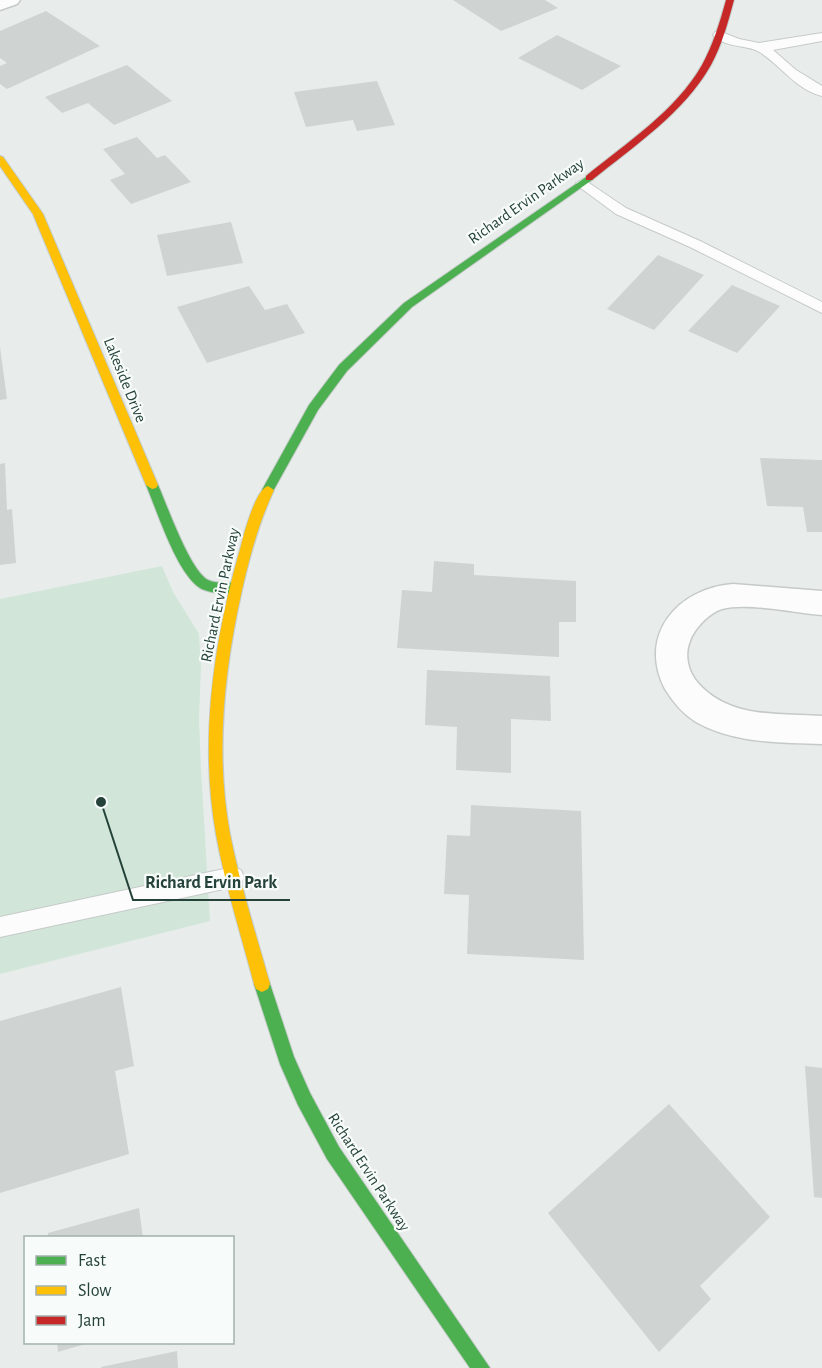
<svg xmlns="http://www.w3.org/2000/svg" width="822" height="1368" font-family="'Alegreya Sans',sans-serif">
	<style>
		.green { fill: #d1e6d8 }
		.building { fill: #cfd4d2 }
		.lines { fill: none; stroke-linecap: round; stroke-linejoin: round }
		.lane-casing { stroke: #c5cac8; stroke-width: 2 }
		.street-casing { stroke: #c5cac8; stroke-width: 3 }
		.fast-casing { stroke: #c3cbc8; stroke-width: 2 }
		.slow-casing { stroke: #c3cbc8; stroke-width: 2 }
		.jam-casing { stroke: #c3cbc8; stroke-width: 2 }
		.lane { fill: #fcfcfc; fill-rule: evenodd }
		.street { fill: #fcfcfc; fill-rule: evenodd }
		.fast { fill: #4caf50; fill-rule: evenodd }
		.slow { fill: #ffc107; fill-rule: evenodd }
		.jam { fill: #c62828; fill-rule: evenodd }
		.labels { text-anchor: middle; dominant-baseline: central; stroke-width: 4.5; stroke-linejoin: round; paint-order: stroke }
		.street-label { font-size: 16px; fill: #24423a; stroke: #f7fbf9 }
		.leader { fill: none; stroke: #24423a; stroke-width: 2 }
		.callout-dot { fill: #24423a; stroke: #f7fbf9; stroke-width: 2 }
		.callout-label { font-size: 18px; text-anchor: middle; font-weight: bold; fill: #24423a; stroke: #f7fbf9; stroke-width: 4.5; stroke-linejoin: round; paint-order: stroke }
	</style>
	<rect width="100%" height="100%" fill="#e8edeb"/>
	<path class="green" d="M 162,566 L 173,592 L 199,634 L 201,666 L 199,719 L 201,769 L 210,921 L 0,974 L 0,599 Z"/>
	<path class="building" d="M 453,0 L 545,0 L 558,8 L 501,31 Z
		M 46,11 L 100,46 L 7,89 L 0,84 L 0,66 L 7,63 L 0,58 L 0,31 Z
		M 557,35 L 621,66 L 582,90 L 518,58 Z
		M 127,65 L 172,101 L 114,125 L 88,103 L 62,113 L 45,97 Z
		M 377,81 L 395,125 L 357,131 L 353,120 L 306,127 L 294,92 Z
		M 137,137 L 157,158 L 165,155 L 191,182 L 131,204 L 110,180 L 125,174 L 103,149 Z
		M 231,222 L 243,263 L 167,276 L 157,235 Z
		M 658,255 L 704,275 L 654,330 L 607,309 Z
		M 732,285 L 780,306 L 737,353 L 688,331 Z
		M 249,286 L 265,310 L 287,304 L 305,333 L 207,363 L 177,307 Z
		M 0,347 L 7,399 L 0,400 Z
		M 760,458 L 822,460 L 822,532 L 807,532 L 803,507 L 767,506 Z
		M 5,463 L 7,510 L 12,509 L 16,563 L 0,565 L 0,464 Z
		M 434,561 L 474,564 L 474,575 L 576,581 L 576,622 L 559,622 L 559,657 L 397,648 L 402,590 L 432,592 Z
		M 427,670 L 550,676 L 551,721 L 511,719 L 511,773 L 456,770 L 457,727 L 425,725 Z
		M 471,805 L 581,811 L 584,960 L 467,954 L 469,895 L 444,894 L 447,835 L 470,836 Z
		M 121,987 L 134,1066 L 115,1071 L 129,1154 L 0,1193 L 0,1021 Z
		M 805,1066 L 822,1068 L 822,1198 L 814,1197 Z
		M 669,1104 L 770,1217 L 700,1286 L 711,1299 L 659,1352 L 548,1213 Z
		M 139,1208 L 143,1238 L 48,1238 L 48,1233 Z
		M 57,1342 L 89,1342 L 89,1343 L 58,1352 Z
		M 177,1351 L 178,1368 L 101,1368 L 101,1367 Z"/>
	<g class="lines">
		<defs>
			<path id="lane" d="M 719,31 L 739,39 L 759,43 L 822,33 L 822,41 L 773,50 L 796,70 L 822,86 L 822,96 C 797,90 781,66 761,53 C 749,44 726,49 713,35 L 715,32 Z
				M 583,179 L 626,208 L 700,241 L 822,302 L 822,313 L 690,247 L 616,214 L 578,186 L 576,183 Z
				M 233,867 L 241,870 L 244,877 L 241,884 L 233,887 L 0,937 L 0,917 Z"/>
			<path id="street" d="M 0,0 L 20,0 L 17,4 L 0,10 Z
				M 733,584 L 822,591 L 822,615 C 796,613 746,602 722,609 C 709,613 694,629 690,641 C 684,655 688,672 698,683 C 730,719 778,713 822,716 L 822,744 C 779,742 735,744 696,722 C 683,714 673,702 665,689 C 637,635 678,588 733,584 Z"/>
			<path id="fast" d="M 589,175 L 594,178 L 592,180 L 412,307 L 347,371 L 318,410 L 272,493 L 264,493 L 262,490 L 309,405 L 339,365 L 404,303 Z
				M 152,481 L 158,485 C 167,505 190,571 208,580 C 218,585 230,581 241,584 L 242,588 L 241,592 C 229,595 205,594 196,585 C 174,565 158,513 146,485 Z
				M 262,976 L 268,979 L 270,984 L 294,1057 L 310,1093 L 339,1147 L 490,1368 L 470,1368 L 327,1159 L 298,1105 L 280,1064 L 254,984 L 256,979 Z"/>
			<path id="slow" d="M 0,156 L 3,157 L 43,214 L 158,485 L 156,488 L 152,489 L 146,485 L 33,214 L 0,166 Z
				M 268,486 L 274,490 C 259,522 250,555 242,590 C 224,670 215,753 230,834 C 240,885 256,934 270,984 L 268,989 L 262,992 L 256,989 L 254,984 C 241,934 225,885 216,834 C 199,738 214,639 241,546 C 244,533 256,489 268,486 Z"/>
			<path id="jam" d="M 726,0 L 734,0 C 728,22 722,45 711,65 C 684,113 634,146 592,180 L 586,180 L 586,176 C 626,143 676,111 702,65 C 713,45 720,22 726,0 Z"/>
		</defs>
		<use href="#lane" class="lane-casing"/>
		<use href="#street" class="street-casing"/>
		<use href="#fast" class="fast-casing"/>
		<use href="#slow" class="slow-casing"/>
		<use href="#jam" class="jam-casing"/>
		<use href="#lane" class="lane"/>
		<use href="#street" class="street"/>
		<use href="#fast" class="fast"/>
		<use href="#slow" class="slow"/>
		<use href="#jam" class="jam"/>
	</g>
	<g class="labels">
		<g class="street-label">
			<text transform="translate(526 201) rotate(-35)">Richard Ervin Parkway</text>
			<text transform="translate(125 380) rotate(68)">Lakeside Drive</text>
			<text transform="translate(220 595) rotate(-78)">Richard Ervin Parkway</text>
			<text transform="translate(369 1172) rotate(57)">Richard Ervin Parkway</text>
		</g>
	</g>
	<path class="leader" d="M101 802L133 900H290"/>
	<circle class="callout-dot" cx="101" cy="802" r="6"/>
	<g class="callout-label">
		<text x="211" y="888">Richard Ervin Park</text>
	</g>
	<rect x="24" y="1236" width="210" height="108" fill="#f7fbf9" stroke="#a3b1ad" stroke-width="1.5"/>
	<rect x="36" y="1256" width="30" height="9" fill="#4caf50" stroke="#a3b1ad" stroke-width="1.5"/>
	<text x="78" y="1266" font-size="18" fill="#24423a">Fast</text>
	<rect x="36" y="1286" width="30" height="9" fill="#ffc107" stroke="#a3b1ad" stroke-width="1.5"/>
	<text x="78" y="1296" font-size="18" fill="#24423a">Slow</text>
	<rect x="36" y="1316" width="30" height="9" fill="#c62828" stroke="#a3b1ad" stroke-width="1.5"/>
	<text x="78" y="1326" font-size="18" fill="#24423a">Jam</text>
</svg>
